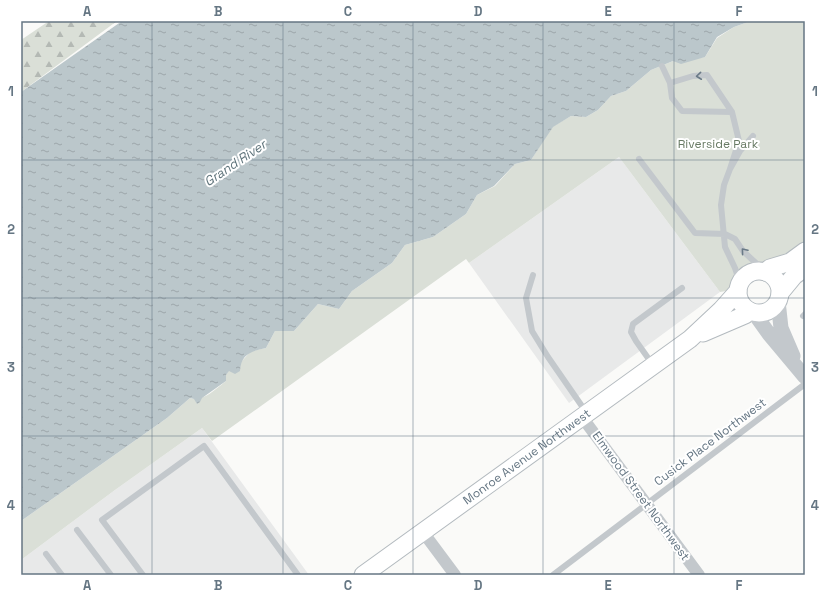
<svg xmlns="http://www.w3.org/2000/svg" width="826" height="596" font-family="'Space Grotesk',sans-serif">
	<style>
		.built { fill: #e8e9e9 }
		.forest { fill: url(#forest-firs) }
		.park { fill: #dadfd7 }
		.water { fill: url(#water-ripples) }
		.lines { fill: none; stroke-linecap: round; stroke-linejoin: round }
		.secondary-casing { stroke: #b3babf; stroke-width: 19 }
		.service { stroke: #c3c8cc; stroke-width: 6 }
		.minor { stroke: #c3c8cc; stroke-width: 12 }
		.tertiary { stroke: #c3c8cc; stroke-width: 15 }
		.secondary { stroke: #fff; stroke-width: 17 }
		.oneway { stroke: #6a7a87 }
		.grid { fill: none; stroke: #657683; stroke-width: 1; stroke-opacity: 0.55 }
		.labels { text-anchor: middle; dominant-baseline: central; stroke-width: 4; stroke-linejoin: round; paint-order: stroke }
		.park-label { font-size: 12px; fill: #687a64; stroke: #fff }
		.street-label { font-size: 12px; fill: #657683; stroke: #fff }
		.water-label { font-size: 13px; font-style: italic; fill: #60757c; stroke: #fff }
		.neatline { fill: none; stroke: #657683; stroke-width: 1.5 }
		.grid-label { font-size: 13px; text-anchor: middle; font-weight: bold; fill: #657683 }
	</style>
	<defs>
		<pattern id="forest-firs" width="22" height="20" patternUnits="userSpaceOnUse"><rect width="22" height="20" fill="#dadfd7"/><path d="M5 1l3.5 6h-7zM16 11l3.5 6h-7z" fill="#b4b9b4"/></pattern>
		<pattern id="water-ripples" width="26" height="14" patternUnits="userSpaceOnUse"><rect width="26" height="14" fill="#bbc7cb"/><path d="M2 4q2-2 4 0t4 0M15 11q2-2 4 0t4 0" fill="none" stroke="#9ca6aa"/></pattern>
	</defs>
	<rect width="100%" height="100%" fill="#fafaf8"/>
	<path class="built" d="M 619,157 L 720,292 L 569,403 L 469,263 Z
		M 202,428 L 309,575 L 21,575 L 21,560 L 115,490 Z"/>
	<path class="forest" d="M 49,21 L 117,21 L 21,92 L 21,40 Z"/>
	<path class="park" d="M 751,21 L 805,21 L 805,245 L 790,256 L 767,261 L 747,269 L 741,274 L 726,291 L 720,292 L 619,157 L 469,263 L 466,259 L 212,441 L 202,428 L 115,490 L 21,560 L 21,521 L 167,418 L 190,398 C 202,403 217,388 226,381 L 226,375 L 229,370 L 241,362 L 251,351 L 266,348 L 275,331 L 294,331 L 318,304 L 339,309 L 352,291 L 392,263 L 405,245 L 433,237 L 466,214 L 477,195 L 495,186 L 515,164 L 531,160 L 552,127 L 571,116 L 586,117 L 598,110 L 611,96 L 626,91 L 651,70 L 673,61 L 705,57 L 717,38 L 734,27 Z"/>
	<path class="water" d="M 122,21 L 751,21 L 734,27 L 717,37 L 705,57 L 681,64 L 673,61 L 651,70 L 626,91 L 611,96 L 598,110 L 586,117 L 571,116 L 553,127 L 531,160 L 515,164 L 494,186 L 477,195 L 466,214 L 433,237 L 405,245 L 392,263 L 352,291 L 339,309 L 318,304 L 294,331 L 275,331 L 266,348 C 251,351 241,354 240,371 L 235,374 L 229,371 L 226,375 L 226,381 L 202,398 L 200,402 L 197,404 L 194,399 L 190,398 L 167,418 L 21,521 L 21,92 Z"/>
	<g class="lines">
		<defs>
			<g id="secondary">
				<circle cx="759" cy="292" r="21"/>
				<path d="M 765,272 L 770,268 L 790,262 L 805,251"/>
				<path d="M 780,293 L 794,276 L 805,268"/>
				<path d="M 703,333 L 745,315 L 749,311"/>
				<path id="s1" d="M 363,575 L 690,339 L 721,310 L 738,291"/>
			</g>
		</defs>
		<use href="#secondary" class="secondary-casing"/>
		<path class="service" d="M 662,66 L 670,83
			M 639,159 L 695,233 L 725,234 L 735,239 L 743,251 L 758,265 L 762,271
			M 730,169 L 739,141 L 732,112 L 707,75 L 693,76 L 670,83 L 672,98 L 682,111 L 732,112
			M 533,275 L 526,298 L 532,331 L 548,357 L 586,412
			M 740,283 L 735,268 L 725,247 L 721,205 L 724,185 L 730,169 L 740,151 L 753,136
			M 803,316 L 805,314
			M 653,365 L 636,341 L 631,332 L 633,324 L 682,288
			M 77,530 L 111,575
			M 46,554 L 62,575
			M 143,575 L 102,520 L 204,446 L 298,575
			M 553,575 L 805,384"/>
		<path class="minor" d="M 582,417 L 699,575
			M 423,532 L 455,575"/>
		<path class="tertiary" d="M 778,301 L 781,328 L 793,356
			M 754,313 L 769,334 L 805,377"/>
		<use href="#secondary" class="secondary"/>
	</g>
	<defs><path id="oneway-chevron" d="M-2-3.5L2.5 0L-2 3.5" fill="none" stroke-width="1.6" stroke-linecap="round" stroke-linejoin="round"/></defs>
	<g class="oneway">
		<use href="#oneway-chevron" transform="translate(699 76) rotate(174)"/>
		<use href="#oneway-chevron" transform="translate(744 251) rotate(-130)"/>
	</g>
	<path class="grid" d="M 152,21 L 152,575M 283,21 L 283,575M 413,21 L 413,575M 543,21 L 543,575M 674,21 L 674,575M 21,160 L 805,160M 21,298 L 805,298M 21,436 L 805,436"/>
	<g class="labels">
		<g class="park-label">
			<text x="718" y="144">Riverside Park</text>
		</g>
		<g class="street-label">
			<text transform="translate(710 442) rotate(-37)">Cusick Place Northwest</text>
			<text stroke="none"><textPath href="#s1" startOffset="202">Monroe Avenue Northwest</textPath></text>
			<text transform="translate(641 496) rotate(54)">Elmwood Street Northwest</text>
		</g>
		<g class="water-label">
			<text transform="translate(235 163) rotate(-34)">Grand River</text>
		</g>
	</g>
	<rect width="826" height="596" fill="none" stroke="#ffffff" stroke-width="44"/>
	<rect x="22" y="22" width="782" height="552" class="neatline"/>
	<g class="grid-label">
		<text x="87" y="16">A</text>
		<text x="218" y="16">B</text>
		<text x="348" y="16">C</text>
		<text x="478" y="16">D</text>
		<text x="608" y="16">E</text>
		<text x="739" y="16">F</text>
		<text x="11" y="96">1</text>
		<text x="815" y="96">1</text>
		<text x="11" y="234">2</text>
		<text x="815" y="234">2</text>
		<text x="11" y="372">3</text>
		<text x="815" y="372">3</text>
		<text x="11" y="510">4</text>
		<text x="815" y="510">4</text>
		<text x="87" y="590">A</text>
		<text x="218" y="590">B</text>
		<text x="348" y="590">C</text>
		<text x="478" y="590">D</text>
		<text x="608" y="590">E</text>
		<text x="739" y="590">F</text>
	</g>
</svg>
